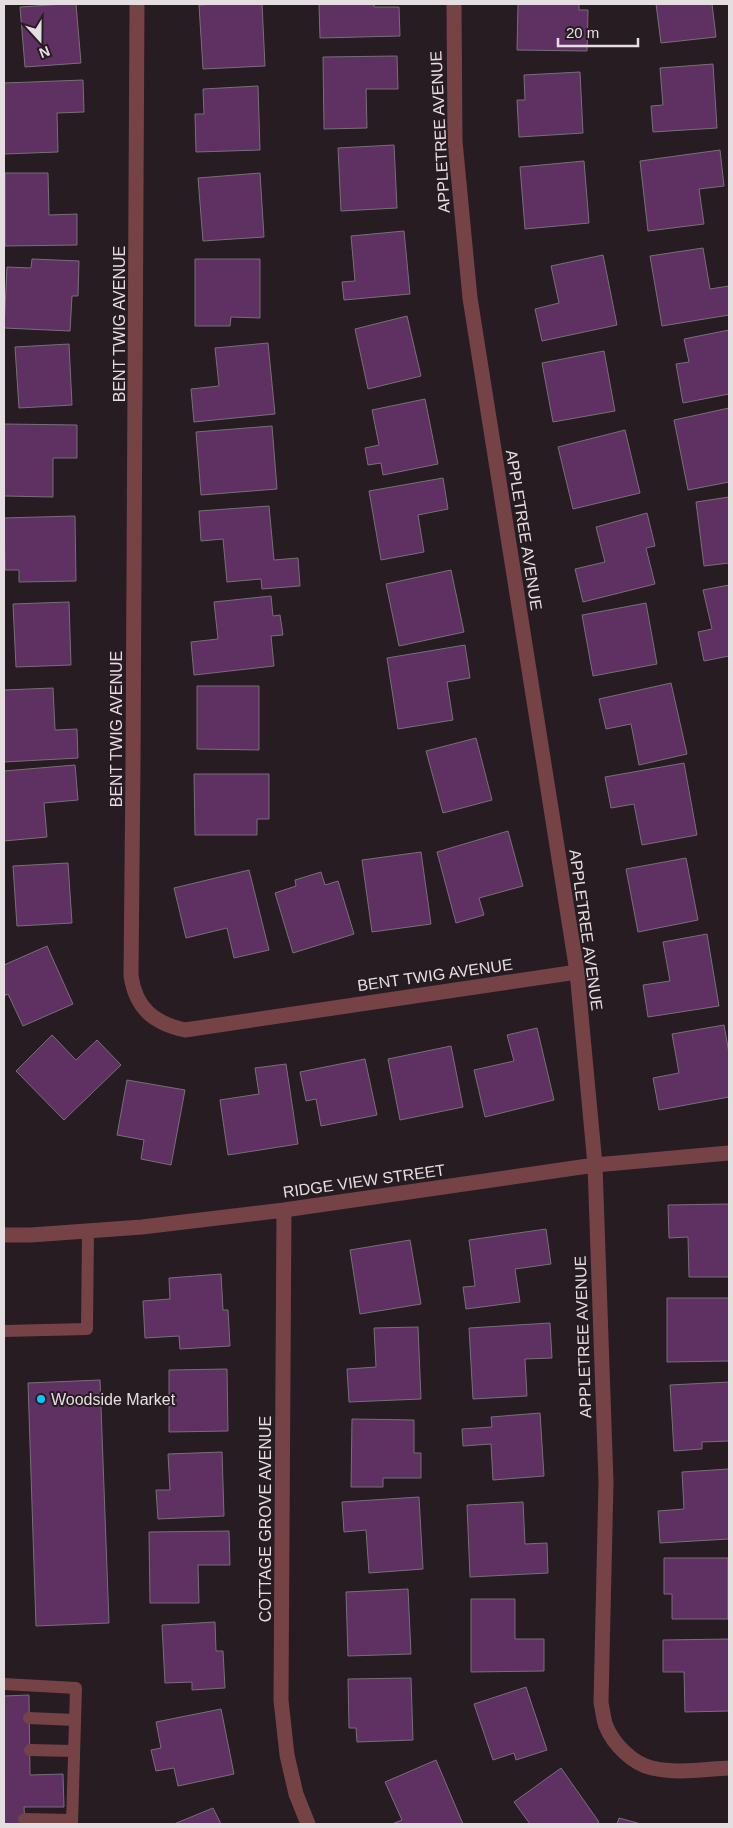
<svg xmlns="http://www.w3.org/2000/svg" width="733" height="1828" font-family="Arial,sans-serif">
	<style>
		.building { fill: #5f3163; stroke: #776f78 }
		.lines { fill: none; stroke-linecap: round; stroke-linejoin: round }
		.lane { stroke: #754246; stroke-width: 12 }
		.street { stroke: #754246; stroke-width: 15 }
		.poi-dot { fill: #01cbf9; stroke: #261c21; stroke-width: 2 }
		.labels { text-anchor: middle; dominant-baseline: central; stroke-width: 4; stroke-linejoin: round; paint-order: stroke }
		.street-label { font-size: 16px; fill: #e5dee1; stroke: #261c21 }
		.poi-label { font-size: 16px; fill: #e5dee1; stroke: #261c21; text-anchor: start }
	</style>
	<rect width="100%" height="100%" fill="#261c21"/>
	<path class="building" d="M 64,4 L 76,4 L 81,63 L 25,67 L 20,7 Z
		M 217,4 L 262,4 L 265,66 L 203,69 L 199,5 Z
		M 319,4 L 374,4 L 374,7 L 399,7 L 400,36 L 320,38 Z
		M 518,4 L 579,4 L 579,10 L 588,10 L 587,51 L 517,50 Z
		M 656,4 L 712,4 L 716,37 L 661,43 Z
		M 397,56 L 398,89 L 366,89 L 367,128 L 324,129 L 323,57 Z
		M 713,64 L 717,128 L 653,132 L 651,106 L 663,105 L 660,68 Z
		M 580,72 L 583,133 L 519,137 L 517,100 L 525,100 L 524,75 Z
		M 83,80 L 84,112 L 57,113 L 58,152 L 4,154 L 4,83 Z
		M 258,86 L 260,150 L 196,152 L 195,114 L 204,114 L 203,89 Z
		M 394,145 L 397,208 L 341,211 L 338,148 Z
		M 720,150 L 724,186 L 699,189 L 704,224 L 648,231 L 640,161 Z
		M 584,161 L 589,223 L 525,229 L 520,167 Z
		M 5,173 L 48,173 L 49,215 L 77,214 L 77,245 L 5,246 Z
		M 260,173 L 264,237 L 203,241 L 198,178 Z
		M 404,231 L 410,294 L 344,300 L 342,282 L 355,281 L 351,236 Z
		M 703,248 L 710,289 L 729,286 L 729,315 L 662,326 L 650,256 Z
		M 603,255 L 617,325 L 542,341 L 535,309 L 559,303 L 551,266 Z
		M 32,259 L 79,261 L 78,296 L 72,296 L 70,331 L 4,328 L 7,267 L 31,268 Z
		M 195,259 L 260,259 L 260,318 L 231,317 L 230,326 L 195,326 Z
		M 407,316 L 421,376 L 368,389 L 355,329 Z
		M 729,330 L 729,394 L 683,403 L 676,364 L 689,362 L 684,339 Z
		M 268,343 L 275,414 L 194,422 L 191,389 L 219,386 L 215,348 Z
		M 69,344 L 72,405 L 19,408 L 15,347 Z
		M 604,351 L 615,411 L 553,422 L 542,363 Z
		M 425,399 L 438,464 L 383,475 L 381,463 L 368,465 L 365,448 L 379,445 L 372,410 Z
		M 729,408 L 729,482 L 688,490 L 674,420 Z
		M 4,424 L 77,425 L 77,458 L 53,458 L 53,497 L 4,496 Z
		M 272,426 L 277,489 L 201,495 L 196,432 Z
		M 625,430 L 640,493 L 573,509 L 558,447 Z
		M 443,478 L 448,509 L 418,515 L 424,552 L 381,560 L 369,491 Z
		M 729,497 L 729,563 L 704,566 L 696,502 Z
		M 269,506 L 274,560 L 298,558 L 300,586 L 262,589 L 261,579 L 227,582 L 223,539 L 201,541 L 199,511 Z
		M 647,513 L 655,546 L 646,548 L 655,584 L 583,602 L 575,569 L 605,562 L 596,527 Z
		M 75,516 L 76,581 L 19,582 L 19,570 L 5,570 L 4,518 Z
		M 451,570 L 464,632 L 399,646 L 386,584 Z
		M 729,585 L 729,656 L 704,661 L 698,632 L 712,629 L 703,590 Z
		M 271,596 L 273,616 L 280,615 L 283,635 L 271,636 L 274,666 L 194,675 L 191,642 L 218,639 L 214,602 Z
		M 69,602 L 71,665 L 16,667 L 13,604 Z
		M 646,603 L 657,664 L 593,676 L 582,615 Z
		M 465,645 L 470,678 L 447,682 L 453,720 L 398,729 L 387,658 Z
		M 671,683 L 687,754 L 639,765 L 631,724 L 606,729 L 599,699 Z
		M 197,686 L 259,686 L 259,750 L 197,749 Z
		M 53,688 L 55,730 L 77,729 L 78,758 L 4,762 L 4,690 Z
		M 476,738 L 492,800 L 443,813 L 426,751 Z
		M 684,763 L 697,835 L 642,845 L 634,804 L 611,808 L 605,777 Z
		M 75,765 L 78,800 L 44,803 L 47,837 L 4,841 L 4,771 Z
		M 194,774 L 269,774 L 269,819 L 257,819 L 257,835 L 195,835 Z
		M 508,831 L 523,886 L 479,898 L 484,915 L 456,923 L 437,852 Z
		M 421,852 L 431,924 L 372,932 L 362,860 Z
		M 686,858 L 698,920 L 638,932 L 626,869 Z
		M 68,863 L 72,923 L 17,926 L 13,866 Z
		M 249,870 L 269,950 L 234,958 L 227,928 L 186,938 L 174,888 Z
		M 321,872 L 325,885 L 338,881 L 354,934 L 293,953 L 275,893 L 296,886 L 295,880 Z
		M 707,934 L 719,1006 L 648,1017 L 643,985 L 670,981 L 663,942 Z
		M 47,946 L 73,1004 L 23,1026 L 8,994 L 4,996 L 4,965 Z
		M 724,1025 L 729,1053 L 729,1097 L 659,1110 L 653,1078 L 679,1073 L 672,1034 Z
		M 537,1028 L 554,1100 L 485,1117 L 474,1070 L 514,1061 L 507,1035 Z
		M 52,1035 L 76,1060 L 97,1040 L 121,1065 L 64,1120 L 16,1071 Z
		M 451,1046 L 463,1107 L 400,1120 L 388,1059 Z
		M 365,1059 L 377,1115 L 321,1126 L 316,1099 L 306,1101 L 300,1072 Z
		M 286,1064 L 298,1144 L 228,1155 L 220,1100 L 259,1094 L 255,1068 Z
		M 127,1080 L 185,1090 L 171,1165 L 141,1159 L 144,1140 L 117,1135 Z
		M 729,1204 L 729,1277 L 689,1277 L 688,1237 L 669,1238 L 668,1205 Z
		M 546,1229 L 551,1264 L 515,1269 L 520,1302 L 466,1309 L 463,1287 L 475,1286 L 469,1240 Z
		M 410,1240 L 421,1304 L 360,1314 L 350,1250 Z
		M 221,1274 L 223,1310 L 228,1310 L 230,1346 L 180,1349 L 179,1336 L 145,1338 L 143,1301 L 170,1299 L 169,1278 Z
		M 667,1298 L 729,1298 L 729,1361 L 667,1362 Z
		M 550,1323 L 552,1358 L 525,1359 L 527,1396 L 473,1399 L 469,1328 Z
		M 418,1327 L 421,1399 L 349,1402 L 347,1369 L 376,1367 L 374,1328 Z
		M 227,1369 L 228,1431 L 169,1432 L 169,1370 Z
		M 100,1380 L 109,1623 L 36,1626 L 28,1383 Z
		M 729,1382 L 729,1441 L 702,1442 L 702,1449 L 674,1451 L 670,1385 Z
		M 540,1413 L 544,1476 L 493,1480 L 491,1444 L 463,1446 L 462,1429 L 492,1427 L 491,1417 Z
		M 352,1419 L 414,1420 L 414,1453 L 421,1453 L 421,1478 L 383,1478 L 383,1487 L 351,1487 Z
		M 222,1452 L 224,1516 L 158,1519 L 156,1490 L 170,1490 L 168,1454 Z
		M 729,1469 L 729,1539 L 660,1543 L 658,1511 L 684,1509 L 682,1472 Z
		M 419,1497 L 423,1569 L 369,1573 L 366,1530 L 344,1532 L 342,1502 Z
		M 523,1502 L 525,1544 L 547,1543 L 548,1573 L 470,1577 L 467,1505 Z
		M 229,1531 L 230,1565 L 198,1565 L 199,1603 L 150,1603 L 149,1532 Z
		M 664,1558 L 728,1558 L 728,1619 L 672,1619 L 672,1594 L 664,1594 Z
		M 408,1589 L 411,1654 L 348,1656 L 346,1592 Z
		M 471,1599 L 515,1599 L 515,1639 L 544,1639 L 544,1671 L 471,1672 Z
		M 215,1622 L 216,1651 L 223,1651 L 225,1688 L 192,1690 L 192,1682 L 165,1683 L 162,1625 Z
		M 729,1639 L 729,1711 L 685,1712 L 684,1672 L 663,1672 L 663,1640 Z
		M 411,1678 L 413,1740 L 357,1742 L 356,1728 L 349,1728 L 348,1679 Z
		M 526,1687 L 547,1750 L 516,1760 L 514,1753 L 493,1760 L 474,1704 Z
		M 29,1695 L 30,1775 L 63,1774 L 64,1807 L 24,1807 L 25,1824 L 4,1824 L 4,1696 Z
		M 221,1709 L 234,1774 L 178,1786 L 174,1768 L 156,1771 L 151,1750 L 161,1748 L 156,1722 Z
		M 436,1760 L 463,1824 L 392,1824 L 402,1820 L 385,1782 Z
		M 561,1768 L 599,1822 L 596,1824 L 530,1824 L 514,1802 Z
		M 213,1808 L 221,1824 L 174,1824 Z
		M 619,1818 L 641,1824 L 617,1824 Z"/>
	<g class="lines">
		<path class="lane" d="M 4,1331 L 87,1329 L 88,1231
			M 4,1684 L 76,1688 L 72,1824
			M 29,1718 L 75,1720
			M 30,1750 L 74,1751
			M 24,1819 L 72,1820"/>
		<path class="street" d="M 137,4 L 133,764 L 131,976 C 136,1009 154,1023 185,1030 L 577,972
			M 454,4 L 455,141 L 470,298 L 577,972 L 595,1165 L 606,1482 L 601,1703 C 603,1710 603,1719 606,1726 C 613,1744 633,1764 652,1768 C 677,1774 705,1769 729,1768
			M 284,1210 L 281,1700 L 287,1755 L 296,1794 L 308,1824
			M 4,1235 L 31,1235 L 142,1227 L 284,1210 L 595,1165 L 729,1153"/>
	</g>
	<circle class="poi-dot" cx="41" cy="1399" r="5"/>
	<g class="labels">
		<g class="street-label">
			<text transform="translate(440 132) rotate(-93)">APPLETREE AVENUE</text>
			<text transform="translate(119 324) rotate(-90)">BENT TWIG AVENUE</text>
			<text transform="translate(524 530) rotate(81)">APPLETREE AVENUE</text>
			<text transform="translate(116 729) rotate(-90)">BENT TWIG AVENUE</text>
			<text transform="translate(586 930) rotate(82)">APPLETREE AVENUE</text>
			<text transform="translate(435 975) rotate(-8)">BENT TWIG AVENUE</text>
			<text transform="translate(364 1181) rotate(-8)">RIDGE VIEW STREET</text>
			<text transform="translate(583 1337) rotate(-92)">APPLETREE AVENUE</text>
			<text transform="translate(265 1519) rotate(-90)">COTTAGE GROVE AVENUE</text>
		</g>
		<g class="poi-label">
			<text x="51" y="1399">Woodside Market</text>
		</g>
	</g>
	<rect width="733" height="1828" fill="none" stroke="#e5dee1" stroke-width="10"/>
	<g transform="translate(40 40) rotate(159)" stroke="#261c21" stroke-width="4" paint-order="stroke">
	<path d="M0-4L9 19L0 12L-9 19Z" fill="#e5dee1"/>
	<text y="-8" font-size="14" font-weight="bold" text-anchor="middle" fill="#e5dee1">N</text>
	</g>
	<path d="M558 38v8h80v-8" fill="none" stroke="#e5dee1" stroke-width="2.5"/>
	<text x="566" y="38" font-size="15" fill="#e5dee1" stroke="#261c21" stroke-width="4" paint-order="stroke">20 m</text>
</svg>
